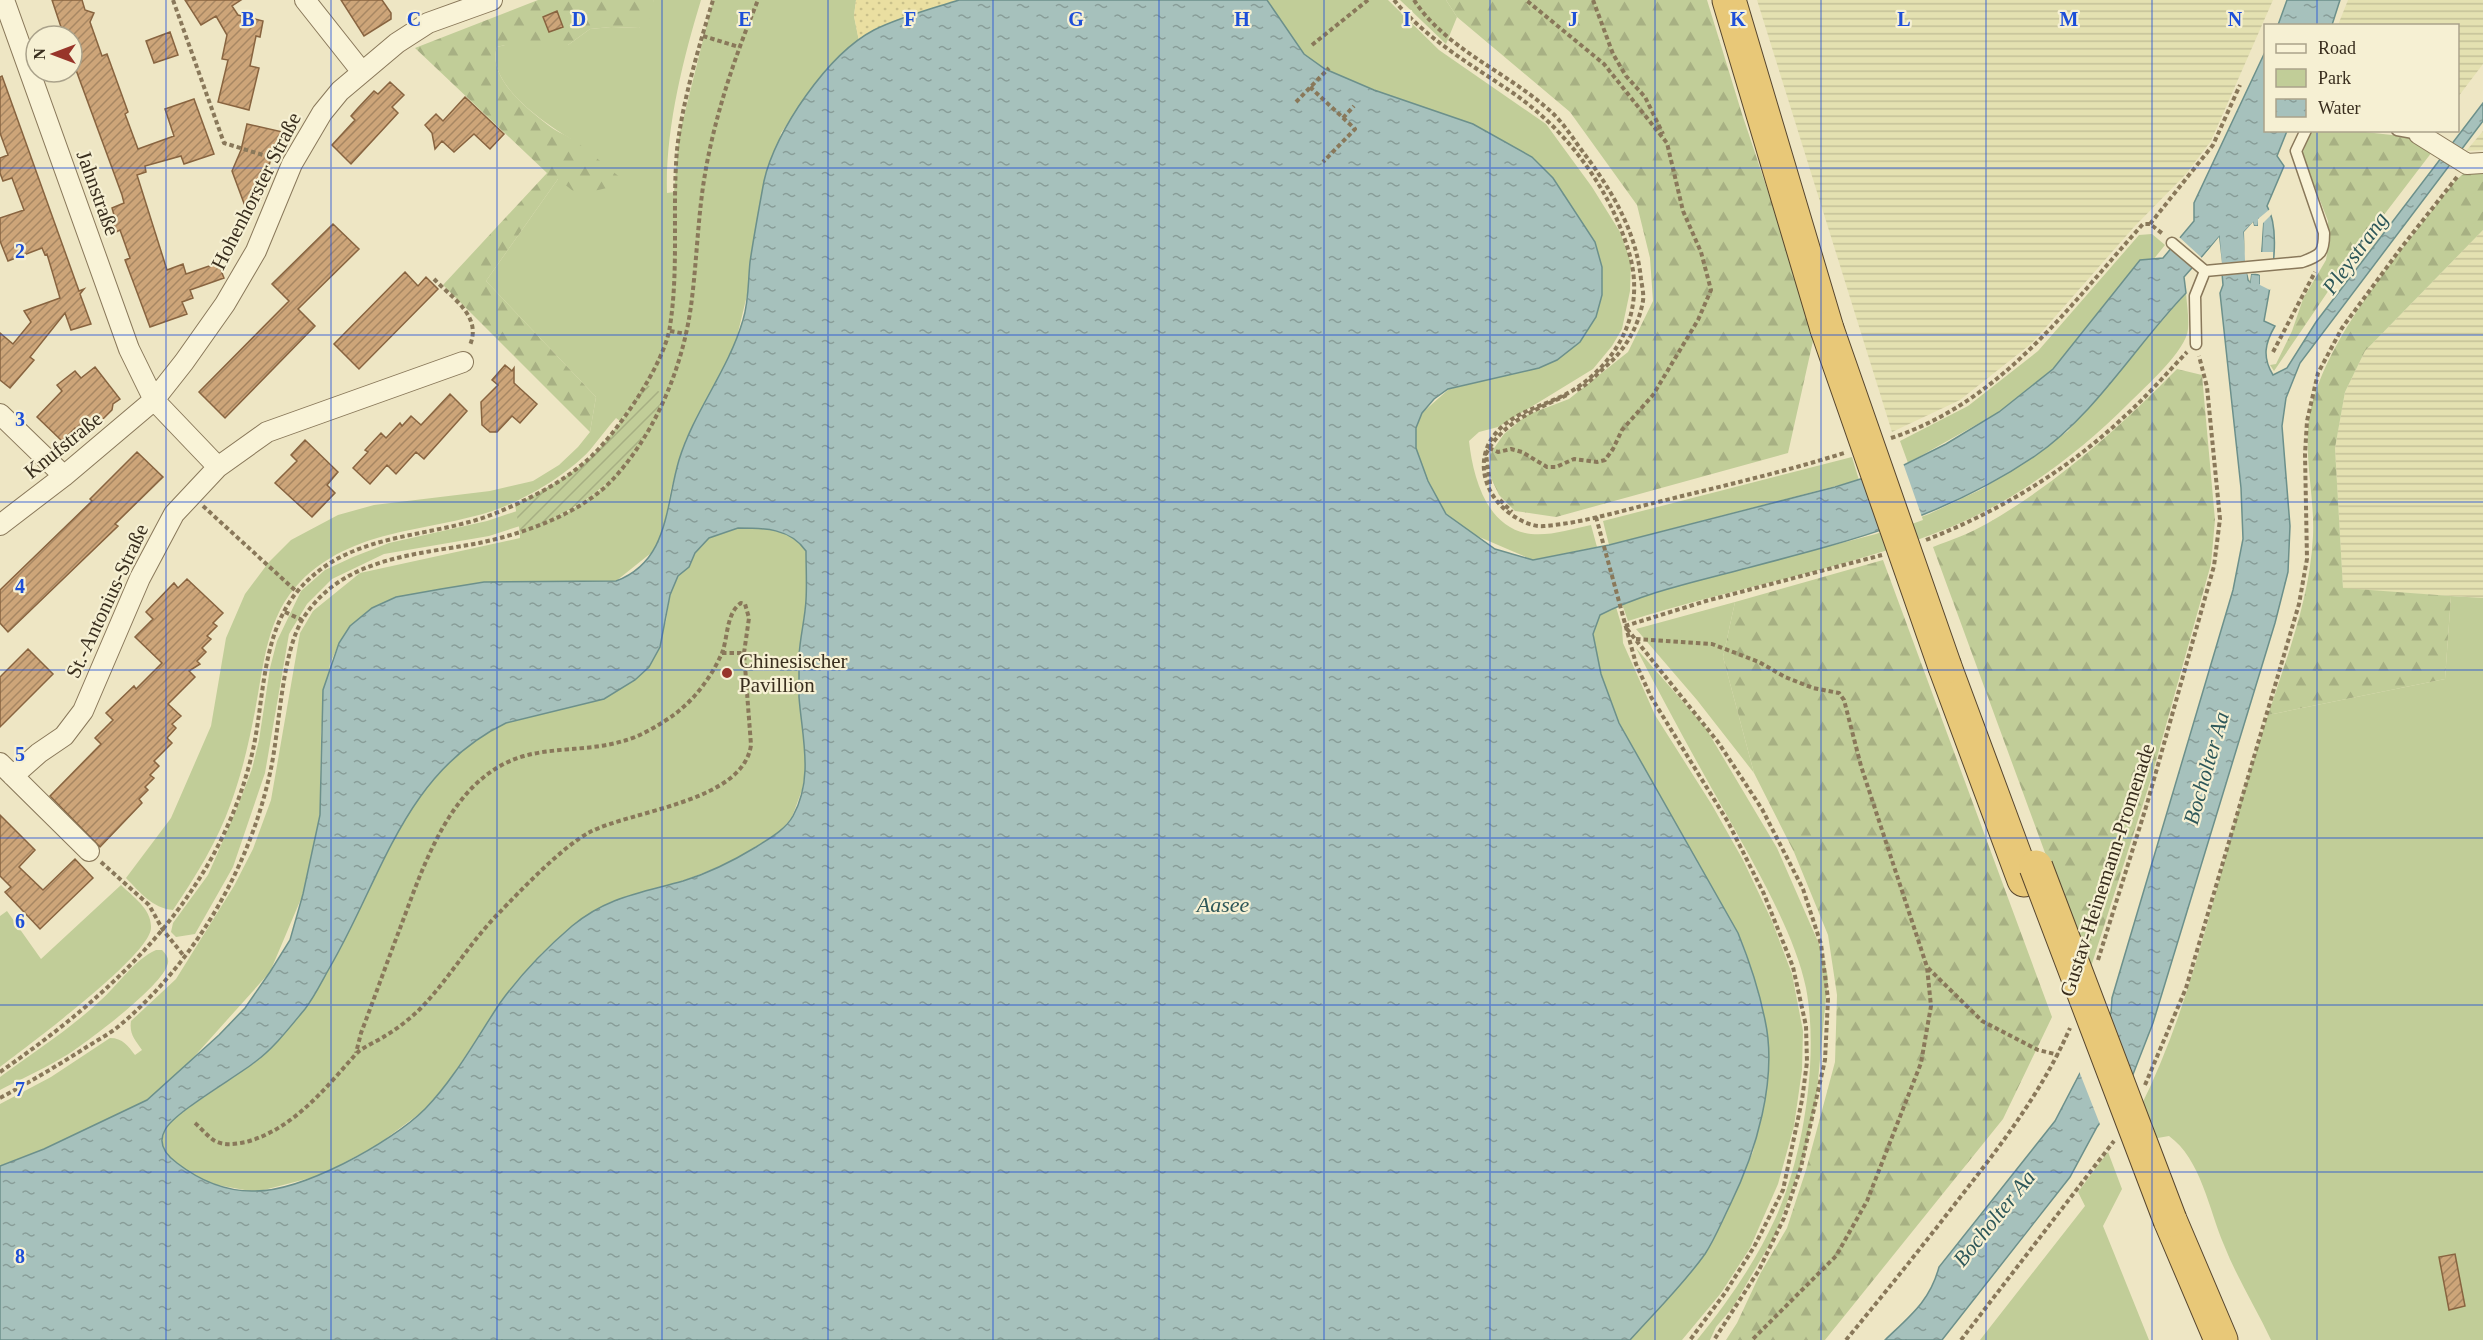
<svg xmlns="http://www.w3.org/2000/svg" width="2483" height="1340" font-family="'Times New Roman',serif">
	<style>
		.farmland { fill: url(#farmland-rules) }
		.green { fill: #c1cd98 }
		.forest { fill: url(#forest-firs) }
		.sand { fill: url(#sand-dots) }
		.garden { fill: url(#garden-furrows) }
		.water { fill: url(#water-ripples); stroke: #6c908b; stroke-width: 1.5; fill-rule: evenodd }
		.pier { fill: #eee6c4; fill-rule: evenodd }
		.building { fill: url(#building-hatch); stroke: #886440; stroke-width: 1.5 }
		.lines { fill: none; stroke-linecap: round; stroke-linejoin: round }
		.service-casing { stroke: #89785a; stroke-width: 13 }
		.minor-casing { stroke: #89785a; stroke-width: 22 }
		.trunk-casing { stroke: #57462e; stroke-width: 35 }
		.path { stroke: #89785a; stroke-width: 4; stroke-dasharray: 4.5 3; stroke-linecap: butt }
		.service { stroke: #f9f3d7; stroke-width: 10 }
		.minor { stroke: #f9f3d7; stroke-width: 20 }
		.trunk { stroke: #e8c878; stroke-width: 33 }
		.trunk-bridge-casing { stroke: #57462e; stroke-width: 35; stroke-linecap: butt }
		.trunk-bridge { stroke: #e8c878; stroke-width: 33 }
		.grid { fill: none; stroke: #1d4ed8; stroke-width: 1.5; stroke-opacity: 0.55 }
		.poi-dot { fill: #98352a; stroke: #f6f0d3; stroke-width: 2 }
		.labels { text-anchor: middle; dominant-baseline: central; stroke-width: 4.5; stroke-linejoin: round; paint-order: stroke }
		.street-label { font-size: 21px; fill: #392e1e; stroke: #f6f0d3 }
		.poi-label { font-size: 21px; fill: #392e1e; stroke: #f6f0d3; text-anchor: start }
		.water-label { font-size: 22px; font-style: italic; fill: #2d5759; stroke: #f6f0d3 }
		.grid-label { font-size: 20px; text-anchor: middle; font-weight: bold; fill: #1d4ed8; stroke: #f6f0d3; stroke-width: 4.5; stroke-linejoin: round; paint-order: stroke }
	</style>
	<defs>
		<pattern id="farmland-rules" width="6" height="5" patternUnits="userSpaceOnUse" patternTransform="scale(1.5)"><rect width="6" height="5" fill="#e4e1b1"/><path d="M0 2.5h6" fill="none" stroke="#c4c198"/></pattern>
		<pattern id="forest-firs" width="22" height="20" patternUnits="userSpaceOnUse" patternTransform="scale(1.5)"><rect width="22" height="20" fill="#c1cd98"/><path d="M5 1l3.5 6h-7zM16 11l3.5 6h-7z" fill="#a7b083"/></pattern>
		<pattern id="sand-dots" width="8" height="8" patternUnits="userSpaceOnUse" patternTransform="scale(1.5)"><rect width="8" height="8" fill="#eadfa1"/><path d="M2 2h.1M6 6h.1" fill="none" stroke="#c9c08a" stroke-width="1.8" stroke-linecap="round"/></pattern>
		<pattern id="garden-furrows" width="10" height="10" patternUnits="userSpaceOnUse" patternTransform="scale(1.5)"><rect width="10" height="10" fill="#c1cd98"/><path d="M-1 1l2-2M0 10L10 0M9 11l2-2" fill="none" stroke="#a7b083"/></pattern>
		<pattern id="water-ripples" width="26" height="14" patternUnits="userSpaceOnUse" patternTransform="scale(1.5)"><rect width="26" height="14" fill="#a6c1bc"/><path d="M2 4q2-2 4 0t4 0M15 11q2-2 4 0t4 0" fill="none" stroke="#889d98"/></pattern>
		<pattern id="building-hatch" width="6" height="6" patternUnits="userSpaceOnUse" patternTransform="scale(1.5)"><rect width="6" height="6" fill="#cda579"/><path d="M-1 1l2-2M0 6l6-6M5 7l2-2" fill="none" stroke="#a78763"/></pattern>
	</defs>
	<rect width="100%" height="100%" fill="#eee6c4"/>
	<path class="farmland" d="M 1757,0 L 2273,0 L 2211,141 L 2186,174 L 2134,227 L 2032,343 L 1960,400 L 1892,432 Z
		M 2348,0 L 2483,0 L 2483,64 L 2458,97 L 2458,26 L 2338,25 Z
		M 2483,131 L 2483,150 L 2466,151 Z
		M 2483,230 L 2483,598 L 2343,589 L 2335,448 L 2345,392 L 2365,351 Z"/>
	<path class="green" d="M 654,0 L 701,0 C 683,59 665,131 667,193 L 674,192 L 679,136 L 713,0 L 856,0 L 854,16 L 859,41 L 820,77 L 781,133 L 755,237 L 748,291 L 734,349 L 686,439 L 671,489 L 664,527 L 656,549 L 616,581 L 484,582 L 441,589 L 396,597 L 372,608 L 350,626 L 339,643 L 330,664 L 321,733 L 320,815 L 303,894 L 270,972 L 184,1068 L 147,1100 L 44,1149 L 0,1166 L 0,1104 L 51,1077 L 110,1038 C 123,1038 128,1046 135,1055 L 142,1050 C 135,1040 129,1034 131,1021 L 176,979 L 234,886 L 253,849 L 271,800 L 300,633 L 313,611 L 360,573 L 520,538 L 520,533 L 570,511 L 603,488 L 665,396 L 646,385 L 620,421 L 616,418 C 607,428 599,439 590,450 C 566,476 520,503 486,513 C 421,532 352,530 301,581 C 266,616 264,665 255,711 C 249,742 242,773 231,803 C 217,842 196,876 173,910 C 152,908 140,892 126,878 L 171,818 L 211,726 L 226,638 L 245,594 L 269,562 L 291,540 L 338,515 L 374,505 L 490,491 L 533,481 L 559,465 L 578,447 L 590,432 L 596,397 L 486,281 L 558,179 L 571,139 C 545,124 485,83 497,47 L 505,45 L 568,45 L 590,29 L 611,27 L 639,28 Z
		M 1267,0 L 1388,0 L 1439,50 L 1546,124 L 1592,187 L 1620,232 L 1631,262 L 1630,291 L 1622,329 L 1612,346 L 1593,369 L 1498,427 L 1479,432 L 1469,441 C 1473,478 1487,529 1531,534 C 1551,536 1571,529 1591,525 L 1597,547 L 1533,560 L 1470,533 L 1446,514 L 1428,481 L 1416,448 L 1416,428 L 1422,413 L 1449,389 L 1539,368 L 1602,267 L 1595,242 L 1553,178 L 1374,90 L 1325,69 L 1304,54 Z
		M 1400,0 L 1446,0 L 1457,17 L 1446,44 Z
		M 2152,234 L 2165,245 L 2153,260 L 2095,316 L 2053,369 L 1999,412 L 1908,463 L 1900,441 L 1968,406 L 2038,351 L 2139,235 Z
		M 2186,293 C 2187,305 2189,318 2188,329 C 2187,350 2144,388 2129,403 C 2078,454 2018,499 1951,527 C 1847,570 1734,587 1628,621 L 1622,604 L 1658,591 L 1876,534 L 1929,514 L 1982,489 L 2034,456 L 2068,431 Z
		M 1852,457 L 1859,480 L 1609,545 L 1603,521 Z
		M 517,511 L 520,526 L 489,536 L 384,554 L 332,579 L 307,604 L 289,634 L 265,773 L 233,867 L 195,934 L 176,937 L 171,932 L 173,923 L 208,875 L 238,806 L 252,769 L 259,740 L 270,668 L 277,641 L 301,591 L 325,570 L 353,557 L 389,543 L 487,521 Z
		M 738,528 C 764,528 790,528 806,551 L 806,600 L 800,651 L 799,694 L 807,761 L 802,790 L 792,817 L 780,832 L 731,862 L 685,880 L 542,953 L 502,1001 L 448,1082 L 423,1111 L 376,1146 L 318,1176 L 256,1192 L 217,1185 L 202,1179 L 183,1168 L 169,1157 L 162,1146 L 164,1130 L 171,1120 L 260,1059 L 293,1023 L 309,1003 L 341,948 L 377,869 L 412,807 L 433,779 L 466,746 L 506,723 L 604,699 L 635,680 L 649,667 L 666,621 L 670,595 L 678,576 L 689,567 L 695,553 L 709,538 Z
		M 2451,596 L 2483,598 L 2483,1340 L 2271,1340 C 2256,1308 2237,1278 2224,1245 C 2209,1210 2201,1159 2169,1136 L 2152,1139 L 2140,1108 C 2184,1020 2207,924 2233,829 C 2243,791 2256,753 2268,715 L 2445,679 Z
		M 1735,602 L 1723,657 L 1754,773 L 1697,700 L 1636,629 Z
		M 1616,607 L 1622,627 L 1623,643 L 1655,715 L 1712,805 L 1743,860 L 1772,921 L 1792,974 L 1803,1031 L 1802,1070 L 1794,1126 L 1778,1184 L 1750,1248 L 1721,1293 L 1682,1340 L 1630,1340 L 1705,1253 L 1753,1152 L 1763,1105 L 1768,1060 L 1747,955 L 1738,933 L 1619,723 L 1601,674 L 1593,633 L 1600,615 Z
		M 1636,648 L 1705,727 L 1777,848 L 1819,944 L 1828,977 L 1816,1101 L 1804,1156 L 1775,1235 L 1733,1307 L 1716,1327 L 1710,1340 L 1697,1340 C 1727,1303 1755,1263 1775,1219 C 1804,1156 1819,1055 1806,988 C 1795,934 1756,868 1729,819 C 1697,763 1666,706 1636,648 Z
		M 121,885 C 133,897 152,909 151,928 C 150,956 26,1047 0,1067 L 0,916 L 7,911 L 41,959 Z
		M 156,950 L 162,950 C 167,955 170,960 167,966 C 159,988 91,1039 70,1053 C 48,1067 23,1078 0,1090 L 0,1077 C 34,1052 70,1029 101,1000 C 119,984 134,960 156,950 Z
		M 2108,1152 L 2122,1189 L 2103,1226 L 2149,1340 L 1980,1340 L 2085,1206 L 2078,1192 Z"/>
	<path class="forest" d="M 538,0 L 654,0 L 649,19 L 639,28 L 611,27 L 590,29 L 568,45 L 505,45 L 497,47 C 487,77 527,109 548,125 C 555,131 564,134 572,139 C 591,152 609,169 627,183 L 578,195 L 558,179 L 486,281 L 596,397 L 590,432 L 443,285 L 547,173 L 415,48 Z
		M 1446,0 L 1707,0 L 1742,114 L 1815,332 L 1788,453 L 1556,517 L 1515,511 L 1499,495 L 1491,478 L 1490,454 L 1504,434 L 1527,415 L 1569,399 L 1628,352 L 1653,301 L 1650,258 L 1637,205 L 1570,112 L 1457,17 Z
		M 2314,131 L 2356,131 L 2410,137 L 2435,148 L 2348,262 L 2274,371 L 2270,365 L 2276,364 L 2292,331 L 2303,299 L 2326,260 L 2328,247 L 2328,221 L 2302,154 L 2310,134 Z
		M 2483,168 L 2483,230 L 2365,351 L 2345,392 L 2335,448 L 2343,588 L 2451,596 L 2445,679 L 2268,715 C 2287,657 2310,598 2313,536 C 2315,491 2300,444 2313,400 C 2336,323 2407,245 2455,181 L 2469,169 Z
		M 2177,369 L 2202,375 L 2215,520 L 2211,564 L 2151,779 L 2089,973 L 1933,547 C 1951,540 1971,533 1988,523 C 2059,482 2120,427 2177,369 Z
		M 1883,560 L 2052,1017 L 2003,1119 L 1825,1340 L 1726,1340 L 1737,1323 L 1760,1274 L 1787,1228 L 1806,1170 L 1835,1062 L 1837,995 L 1828,935 L 1794,852 L 1754,773 L 1723,657 L 1735,602 Z"/>
	<path class="sand" d="M 856,0 L 959,0 L 888,25 L 859,41 L 854,16 Z"/>
	<path class="garden" d="M 646,384 L 665,395 C 624,475 604,498 520,533 L 515,505 C 540,492 565,479 586,461 C 610,441 628,410 646,384 Z"/>
	<path class="water" d="M 959,0 L 1267,0 L 1304,54 L 1325,69 L 1374,90 L 1473,124 L 1532,157 L 1553,178 L 1595,242 L 1602,267 L 1602,295 L 1596,317 L 1580,342 L 1557,360 L 1539,368 L 1448,389 L 1434,399 L 1422,413 L 1416,428 L 1416,448 L 1428,481 L 1446,514 L 1495,549 L 1533,560 L 1609,545 L 1835,487 L 1902,466 L 1946,444 L 1999,412 L 2053,369 L 2140,260 L 2163,258 L 2194,221 L 2194,203 L 2265,52 L 2266,130 L 2287,131 L 2277,156 L 2284,166 L 2267,206 C 2283,233 2269,291 2264,321 L 2275,326 C 2265,343 2262,357 2273,375 L 2287,368 L 2316,322 L 2483,103 L 2483,121 L 2300,363 L 2286,398 L 2282,426 L 2290,526 L 2288,572 L 2275,623 L 2153,1023 L 2132,1077 L 2097,1127 L 2070,1177 L 1942,1340 L 1885,1340 C 1910,1316 1930,1301 1939,1267 L 2055,1121 L 2107,1021 L 2111,1013 L 2112,998 L 2233,590 L 2243,539 L 2241,488 L 2220,293 L 2223,285 L 2219,237 L 2184,277 L 2186,293 C 2135,346 2096,414 2035,456 C 1944,518 1847,542 1743,569 C 1695,582 1645,592 1600,615 L 1593,634 L 1601,674 L 1619,723 L 1738,933 C 1749,960 1759,990 1765,1020 C 1778,1079 1756,1152 1730,1205 C 1722,1221 1715,1239 1705,1254 C 1683,1285 1655,1312 1630,1340 L 0,1340 L 0,1166 L 44,1149 L 147,1100 L 219,1035 L 245,1008 L 270,972 L 290,940 L 303,894 L 320,815 L 323,690 L 339,643 L 350,626 L 372,608 L 396,597 L 441,589 L 484,582 L 616,581 C 669,561 665,507 679,460 C 694,411 728,371 743,320 C 749,301 748,281 750,262 C 754,235 759,208 764,181 C 775,131 828,54 874,30 C 900,17 931,9 959,0 ZM 2259,219 L 2263,223 L 2260,284 L 2260,275 L 2251,274 L 2250,282 L 2248,280 L 2244,232 L 2253,223 L 2254,226 L 2258,226 ZM 738,528 C 764,528 790,528 806,551 C 806,567 807,584 806,600 C 805,619 800,637 799,656 C 799,669 799,683 799,697 C 802,737 814,778 793,816 C 785,830 770,838 756,847 C 733,861 709,873 683,881 C 640,893 607,897 572,926 C 544,950 521,974 500,1003 C 476,1039 455,1078 425,1109 C 391,1143 300,1193 252,1191 C 225,1191 199,1180 177,1163 C 166,1155 157,1144 165,1130 C 173,1113 236,1077 255,1062 C 274,1048 290,1027 305,1009 C 315,996 322,981 330,967 C 382,878 404,772 506,723 L 604,699 L 635,680 L 649,667 L 660,647 L 670,595 L 678,576 L 689,567 L 695,553 L 709,538 Z
		M 2287,0 L 2340,0 L 2332,25 L 2278,25 Z"/>
	<path class="pier" d="M 2270,209 L 2272,214 L 2263,223 L 2261,252 L 2273,252 L 2273,259 L 2276,259 L 2276,272 L 2273,286 L 2270,290 L 2260,285 L 2260,275 L 2256,273 L 2251,274 L 2250,282 L 2247,273 L 2220,276 L 2217,243 L 2195,269 L 2169,248 L 2178,236 L 2202,258 L 2219,237 L 2222,263 L 2245,261 L 2244,232 L 2253,222 L 2254,226 L 2258,226 L 2258,219 ZM 2252,228 L 2260,228 L 2259,271 L 2248,260 L 2247,233 Z
		M 1903,463 L 1923,520 L 1884,534 L 1864,476 Z
		M 2104,1021 L 2129,1086 L 2101,1127 L 2079,1071 Z"/>
	<path class="building" d="M 52,0 L 82,0 L 85,10 L 94,13 L 90,22 L 102,56 L 107,54 L 128,112 L 125,114 L 138,149 L 174,136 L 165,109 L 194,99 L 214,154 L 184,164 L 181,156 L 145,166 L 146,172 L 137,175 L 167,270 L 183,264 L 186,274 L 218,263 L 224,278 L 190,290 L 193,298 L 182,302 L 187,314 L 150,327 L 125,260 L 130,258 L 120,230 L 116,232 L 110,216 L 114,215 L 112,208 L 124,203 L 122,195 L 72,59 L 72,36 L 64,36 Z
		M 185,0 L 241,0 L 232,6 L 238,15 L 263,21 L 260,37 L 256,36 L 250,66 L 259,68 L 249,110 L 218,102 L 228,60 L 222,59 L 227,35 L 216,16 L 201,25 Z
		M 341,0 L 382,0 L 391,13 L 391,19 L 364,36 Z
		M 557,11 L 563,27 L 549,32 L 543,17 Z
		M 170,32 L 178,55 L 154,63 L 146,41 Z
		M 2,76 L 79,291 L 84,289 L 80,294 L 91,324 L 71,330 L 65,313 L 30,357 L 34,360 L 10,388 L 0,380 L 0,333 L 13,344 L 31,322 L 24,311 L 60,298 L 47,254 L 45,255 L 42,248 L 8,261 L 0,241 L 0,218 L 24,210 L 12,178 L 3,181 L 0,173 L 0,158 L 8,155 L 0,133 L 0,77 Z
		M 390,82 L 404,95 L 392,107 L 398,113 L 351,164 L 332,145 L 355,120 L 351,116 L 358,108 L 374,91 L 378,94 Z
		M 465,97 L 504,134 L 490,149 L 474,134 L 454,152 L 442,141 L 435,149 L 432,133 L 425,125 L 436,114 L 443,121 Z
		M 247,124 L 287,133 L 282,151 L 273,149 L 261,200 L 245,206 L 232,171 L 241,150 Z
		M 333,224 L 359,249 L 298,309 L 315,326 L 225,418 L 199,392 L 289,301 L 272,284 Z
		M 405,272 L 418,286 L 426,277 L 438,289 L 359,369 L 334,344 Z
		M 505,365 L 512,371 L 514,368 L 514,383 L 537,404 L 520,423 L 512,416 L 497,432 L 490,432 L 482,425 L 481,402 L 498,385 L 492,380 Z
		M 95,367 L 120,399 L 113,404 L 112,410 L 84,438 L 75,428 L 62,441 L 37,417 L 62,391 L 57,385 L 75,371 L 81,378 Z
		M 450,394 L 467,411 L 424,459 L 416,452 L 396,474 L 387,465 L 370,484 L 353,468 L 368,452 L 365,450 L 381,433 L 386,438 L 400,423 L 402,426 L 411,416 L 421,425 Z
		M 305,440 L 338,472 L 327,485 L 335,493 L 312,517 L 275,483 L 297,461 L 291,455 Z
		M 137,452 L 163,477 L 115,524 L 118,526 L 8,632 L 0,623 L 0,590 L 92,501 L 90,499 Z
		M 187,579 L 223,613 L 213,623 L 217,626 L 207,636 L 211,639 L 202,648 L 206,652 L 197,661 L 200,664 L 189,671 L 195,677 L 168,704 L 181,716 L 172,724 L 176,728 L 167,738 L 172,743 L 154,761 L 159,766 L 150,775 L 154,778 L 145,787 L 148,790 L 139,799 L 142,803 L 100,847 L 50,796 L 101,744 L 95,738 L 113,720 L 106,713 L 134,686 L 136,689 L 162,663 L 135,637 L 153,619 L 146,612 L 174,583 L 178,588 Z
		M 28,649 L 53,674 L 0,727 L 0,677 Z
		M 0,815 L 35,850 L 19,867 L 43,890 L 75,859 L 93,878 L 40,929 L 5,892 L 11,887 L 0,876 Z
		M 2455,1254 L 2465,1306 L 2449,1310 L 2439,1257 Z"/>
	<g class="lines">
		<defs>
			<path id="service" d="M 2397,130 L 2419,134
				M 2172,243 L 2205,271 L 2302,262 C 2321,255 2324,253 2324,233 L 2296,151 L 2306,130
				M 2196,344 L 2195,296 L 2205,271"/>
			<path id="minor" d="M 4,0 L 129,349 L 154,400 L 218,467
				M 305,0 L 362,72
				M 2419,134 L 2467,164 L 2483,163
				M 0,414 L 64,476
				M 0,525 L 64,476 L 154,400 L 184,362 L 225,304 L 256,251 L 292,164 L 322,113 L 340,91 L 397,43 L 428,23 L 492,0
				M 0,763 L 89,851
				M 13,776 L 39,753 L 64,736 L 83,711 L 140,578 L 174,514 L 218,467 L 267,432 L 463,362"/>
			<path id="trunk" d="M 1729,0 L 1827,329
				M 1945,667 L 2024,880
				M 2170,1220 L 2221,1340"/>
		</defs>
		<use href="#service" class="service-casing"/>
		<use href="#minor" class="minor-casing"/>
		<use href="#trunk" class="trunk-casing"/>
		<path class="path" d="M 173,0 L 224,143 L 276,159
			M 1394,0 C 1426,39 1472,65 1513,93 C 1568,131 1612,191 1630,256 C 1644,309 1622,356 1578,387 C 1555,403 1526,407 1504,425 C 1471,452 1481,496 1515,517 C 1523,522 1534,527 1544,526 C 1584,523 1623,510 1662,501 C 1722,486 1784,472 1844,453
			M 1414,0 C 1446,49 1505,71 1548,109 C 1561,120 1570,134 1580,148 C 1609,186 1636,229 1641,279 C 1642,286 1644,294 1643,301 C 1638,328 1625,350 1605,367 C 1596,375 1587,385 1577,390
			M 1593,0 L 1613,54 L 1626,76 L 1645,97 L 1663,134
			M 703,36 L 739,47
			M 1312,45 L 1368,0
			M 1310,87 L 1355,129 L 1323,162
			M 1296,102 L 1329,68
			M 1343,118 L 1354,106
			M 2150,224 L 2213,145 L 2240,85
			M 434,279 C 453,299 482,316 470,345
			M 670,331 L 686,334
			M 2273,352 L 2315,272
			M 1891,438 C 2002,402 2068,307 2143,224 L 2150,224 L 2163,234
			M 1489,448 L 1498,452 L 1511,449 L 1522,452 L 1547,467 L 1556,467 L 1574,459 L 1597,462 L 1605,460 L 1613,449 L 1622,430 L 1653,395 L 1698,320 L 1711,290 L 1701,252 L 1683,211 L 1667,143 L 1604,64 L 1526,0
			M 1490,484 L 1486,454 C 1502,422 1537,409 1567,395
			M 1500,500 L 1512,512
			M 203,506 L 297,592
			M 1596,517 L 1636,664 L 1651,697 L 1728,822 L 1764,894 L 1793,967 L 1806,1026 L 1807,1062 L 1802,1100 L 1783,1190 L 1754,1247 L 1725,1293 L 1690,1340
			M 1926,540 C 2000,511 2068,470 2126,415 C 2148,395 2167,373 2187,352
			M 285,612 L 302,620
			M 1625,626 L 1706,601 L 1882,555
			M 1627,629 L 1718,742 L 1762,809 L 1803,889 L 1821,944 L 1828,999 L 1825,1060 L 1801,1167 L 1784,1218 L 1759,1270 L 1714,1340
			M 1636,639 L 1712,644 L 1759,662 L 1785,677 L 1813,688 L 1839,693 L 1844,700 L 1861,766 L 1927,967 L 1931,1006 L 1921,1063 L 1867,1201 L 1836,1256 L 1752,1340
			M 722,653 L 744,653
			M 101,862 L 149,905 L 163,930 L 184,956
			M 2098,960 L 2147,804 L 2214,566 L 2220,519 L 2207,387 L 2199,356
			M 1928,968 L 1982,1021 L 2038,1050 L 2059,1055
			M 0,1072 C 114,993 214,900 250,762 C 265,707 259,640 296,593 C 349,528 432,541 501,511 C 531,498 561,483 585,462 C 615,437 665,364 670,326 C 679,268 672,209 677,150 C 682,103 699,46 713,0
			M 2145,1085 L 2186,988 L 2299,604 L 2307,559 L 2305,454 L 2307,421 L 2318,373 L 2342,328 L 2401,248 L 2457,177
			M 0,1098 C 28,1083 55,1067 82,1050 C 94,1042 108,1035 119,1026 C 194,963 249,869 270,773 C 280,730 281,652 304,617 C 343,557 416,555 479,543 C 526,533 583,513 615,477 C 658,429 685,361 692,298 C 697,257 698,215 705,174 C 715,115 735,56 758,0
			M 195,1123 C 201,1128 208,1137 215,1141 C 225,1146 236,1144 246,1142 C 293,1129 324,1090 355,1055 C 362,1047 376,1042 385,1036 C 397,1029 408,1020 418,1011 C 448,981 469,943 499,913 C 521,890 563,846 590,832 C 633,810 743,802 751,745 L 744,653 L 749,618 L 745,604 L 741,603 C 726,613 728,638 722,653 C 712,676 695,699 675,714 C 661,724 640,737 623,741 C 591,751 556,747 524,756 C 450,777 423,868 399,931 C 386,965 374,999 361,1033 L 356,1053
			M 1846,1340 C 1884,1294 1921,1248 1958,1200 C 2001,1145 2042,1092 2070,1028
			M 1961,1340 L 2114,1141"/>
		<use href="#service" class="service"/>
		<use href="#minor" class="minor"/>
		<use href="#trunk" class="trunk"/>
		<defs>
			<path id="trunk-bridge" d="M 1827,329 L 1945,667
				M 2036,867 L 2170,1220"/>
		</defs>
		<use href="#trunk-bridge" class="trunk-bridge-casing"/>
		<use href="#trunk-bridge" class="trunk-bridge"/>
	</g>
	<path class="grid" d="M 166,0 L 166,1340M 331,0 L 331,1340M 497,0 L 497,1340M 662,0 L 662,1340M 828,0 L 828,1340M 993,0 L 993,1340M 1159,0 L 1159,1340M 1324,0 L 1324,1340M 1490,0 L 1490,1340M 1655,0 L 1655,1340M 1821,0 L 1821,1340M 1986,0 L 1986,1340M 2152,0 L 2152,1340M 2317,0 L 2317,26M 2317,130 L 2317,1340M 0,168 L 2483,168M 0,335 L 2483,335M 0,502 L 2483,502M 0,670 L 2483,670M 0,838 L 2483,838M 0,1005 L 2483,1005M 0,1172 L 2483,1172"/>
	<circle class="poi-dot" cx="727" cy="673" r="6"/>
	<g class="labels">
		<g class="street-label">
			<text transform="translate(256 191) rotate(-63)">Hohenhorster Straße</text>
			<text transform="translate(98 193) rotate(70)">Jahnstraße</text>
			<text transform="translate(63 445) rotate(-39)">Knufstraße</text>
			<text transform="translate(107 601) rotate(-65)">St.-Antonius-Straße</text>
			<text transform="translate(2107 870) rotate(-72)">Gustav-Heinemann-Promenade</text>
		</g>
		<g class="poi-label">
			<text x="739" y="661">Chinesischer<tspan x="739" dy="24">Pavillion</tspan></text>
		</g>
		<g class="water-label">
			<text transform="translate(2355 253) rotate(-54)">Pleystrang</text>
			<text transform="translate(2206 768) rotate(-74)">Bocholter Aa</text>
			<text x="1223" y="904">Aasee</text>
			<text transform="translate(1994 1218) rotate(-51)">Bocholter Aa</text>
		</g>
	</g>
	<g class="grid-label">
		<text x="248" y="26">B</text>
		<text x="414" y="26">C</text>
		<text x="579" y="26">D</text>
		<text x="745" y="26">E</text>
		<text x="910" y="26">F</text>
		<text x="1076" y="26">G</text>
		<text x="1242" y="26">H</text>
		<text x="1407" y="26">I</text>
		<text x="1573" y="26">J</text>
		<text x="1738" y="26">K</text>
		<text x="1904" y="26">L</text>
		<text x="2069" y="26">M</text>
		<text x="2235" y="26">N</text>
		<text x="20" y="258">2</text>
		<text x="20" y="426">3</text>
		<text x="20" y="593">4</text>
		<text x="20" y="761">5</text>
		<text x="20" y="928">6</text>
		<text x="20" y="1096">7</text>
		<text x="20" y="1263">8</text>
	</g>
	<rect x="2264" y="24" width="195" height="108" fill="#f6f0d3" stroke="#aaa28b" stroke-width="1.5"/>
	<rect x="2276" y="44" width="30" height="9" fill="#f9f3d7" stroke="#aaa28b" stroke-width="1.5"/>
	<text x="2318" y="54" font-size="18" fill="#392e1e">Road</text>
	<rect x="2276" y="69" width="30" height="18" fill="#c1cd98" stroke="#aaa28b" stroke-width="1.5"/>
	<text x="2318" y="84" font-size="18" fill="#392e1e">Park</text>
	<rect x="2276" y="99" width="30" height="18" fill="url(#water-ripples)" stroke="#aaa28b" stroke-width="1.5"/>
	<text x="2318" y="114" font-size="18" fill="#392e1e">Water</text>
	<g transform="translate(54 54) rotate(270)"><circle r="28" fill="#f6f0d3" stroke="#aaa28b" stroke-width="1.5"/>
	<path d="M0-4.5L10 22L0 15L-10 22Z" fill="#98352a"/>
	<text y="-9" font-size="16" font-weight="bold" text-anchor="middle" fill="#392e1e">N</text>
	</g>
</svg>
